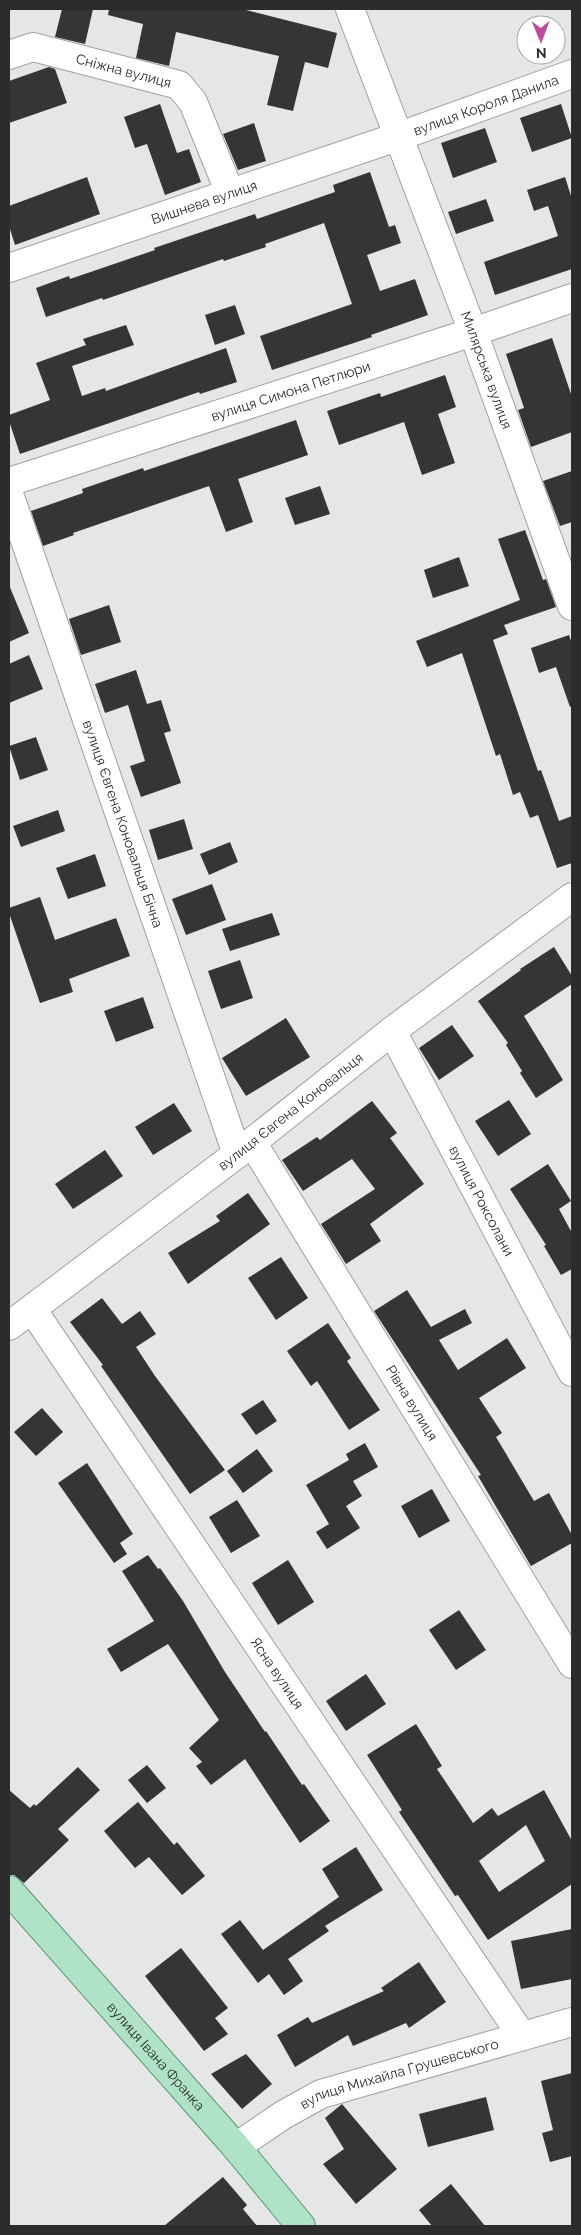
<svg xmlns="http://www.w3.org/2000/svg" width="581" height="2235" font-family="Raleway,sans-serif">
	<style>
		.building { fill: #373436; fill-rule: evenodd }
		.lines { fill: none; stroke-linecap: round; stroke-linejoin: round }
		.minor-casing { stroke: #9fa2a0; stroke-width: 30 }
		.major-casing { stroke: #5e9677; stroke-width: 30 }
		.minor { stroke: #fff; stroke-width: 28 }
		.major { stroke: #afe2c6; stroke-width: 28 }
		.labels { text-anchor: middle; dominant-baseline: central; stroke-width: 5; stroke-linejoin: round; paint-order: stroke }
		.street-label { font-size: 14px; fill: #2b2c2b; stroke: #fff }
	</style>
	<rect width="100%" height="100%" fill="#e4e7e5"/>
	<path class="building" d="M 62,9 L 93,9 L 85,44 L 55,37 Z
		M 109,9 L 242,9 L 337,33 L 328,68 L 305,62 L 293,111 L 267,105 L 279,56 L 176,32 L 169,66 L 136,58 L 143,24 L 108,15 Z
		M 49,67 L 55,69 L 67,103 L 9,123 L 9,81 Z
		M 160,104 L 177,153 L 189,149 L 201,182 L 165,195 L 147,144 L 135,148 L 124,117 Z
		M 561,104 L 572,138 L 532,152 L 520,118 Z
		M 254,123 L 266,161 L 238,170 L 223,134 Z
		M 485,128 L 497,162 L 453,178 L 441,143 Z
		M 370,172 L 389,227 L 395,225 L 401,243 L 367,255 L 380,291 L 415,279 L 428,315 L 371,335 L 372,337 L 272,370 L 260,336 L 352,304 L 324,223 L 265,244 L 266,247 L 224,261 L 223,259 L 103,300 L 102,298 L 46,317 L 36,288 L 69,276 L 70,279 L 155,250 L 154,248 L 255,214 L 257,219 L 335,192 L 333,185 Z
		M 87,177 L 100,214 L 15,245 L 9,226 L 9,206 Z
		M 565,177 L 572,199 L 572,269 L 495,295 L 484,262 L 558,236 L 548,206 L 534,211 L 527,190 Z
		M 486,199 L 494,221 L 456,234 L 448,212 Z
		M 235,305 L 245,334 L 215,345 L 205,315 Z
		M 126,325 L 134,345 L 72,366 L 82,396 L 105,388 L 106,391 L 226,348 L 237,382 L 200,394 L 199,392 L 20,454 L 9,421 L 9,415 L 50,400 L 36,363 L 86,345 L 83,339 Z
		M 552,338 L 572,397 L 572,432 L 531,447 L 518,410 L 524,408 L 506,354 Z
		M 445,375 L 456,407 L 438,414 L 455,463 L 422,475 L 404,422 L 339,445 L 327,411 L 380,393 L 381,397 Z
		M 296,420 L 308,455 L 238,479 L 253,522 L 226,532 L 209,486 L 73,533 L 74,535 L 43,546 L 31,511 L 83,493 L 82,489 L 143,468 L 144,471 Z
		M 572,471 L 572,522 L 560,526 L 543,481 Z
		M 320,486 L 330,514 L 295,525 L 285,498 Z
		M 525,530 L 543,580 L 546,579 L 556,607 L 504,625 L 508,634 L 493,640 L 538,771 L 541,770 L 559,821 L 572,816 L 572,863 L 557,868 L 538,815 L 530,818 L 520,792 L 513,795 L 500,754 L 496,756 L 462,653 L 427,667 L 416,641 L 520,600 L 498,539 Z
		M 459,557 L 469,586 L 433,598 L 424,570 Z
		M 9,585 L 29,633 L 9,642 Z
		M 109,605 L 121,642 L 81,655 L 69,619 Z
		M 569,635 L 572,644 L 572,706 L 570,707 L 556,667 L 539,673 L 531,648 Z
		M 29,655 L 43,689 L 9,703 L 9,664 Z
		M 136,670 L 147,704 L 161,700 L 171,731 L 164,733 L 181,783 L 141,797 L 130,766 L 145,761 L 128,705 L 105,713 L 95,684 Z
		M 36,737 L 48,770 L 20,780 L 9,746 Z
		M 58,810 L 65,831 L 21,847 L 13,826 Z
		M 184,819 L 193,849 L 158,860 L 149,830 Z
		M 230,842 L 238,862 L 209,875 L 200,854 Z
		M 95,854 L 106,886 L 68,899 L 56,868 Z
		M 212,884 L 226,920 L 186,935 L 172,899 Z
		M 40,897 L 55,940 L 116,918 L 130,956 L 69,979 L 73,992 L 40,1003 L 9,913 L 9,908 Z
		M 272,913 L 280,935 L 230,951 L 222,929 Z
		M 554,947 L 572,976 L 572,984 L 524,1016 L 563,1080 L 536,1098 L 520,1073 L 522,1071 L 506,1045 L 508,1043 L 478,1001 L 521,970 L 520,969 Z
		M 240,960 L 253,998 L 221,1009 L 208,971 Z
		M 143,997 L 154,1028 L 116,1042 L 104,1011 Z
		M 286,1018 L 310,1057 L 246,1096 L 222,1058 Z
		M 452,1025 L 474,1056 L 439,1080 L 419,1048 Z
		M 509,1100 L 531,1134 L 498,1156 L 475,1121 Z
		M 372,1101 L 397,1133 L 390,1138 L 424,1184 L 370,1224 L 381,1241 L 346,1264 L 321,1224 L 375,1189 L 352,1159 L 303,1191 L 282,1160 L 317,1137 L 320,1140 Z
		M 174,1103 L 192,1131 L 153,1155 L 135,1127 Z
		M 105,1150 L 123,1176 L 73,1209 L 55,1184 Z
		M 548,1164 L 571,1201 L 559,1209 L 572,1233 L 572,1269 L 561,1275 L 544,1246 L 546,1245 L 510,1189 Z
		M 248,1193 L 270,1224 L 188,1284 L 168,1253 L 220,1221 L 216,1216 Z
		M 281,1257 L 308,1298 L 276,1320 L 248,1278 Z
		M 407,1290 L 431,1327 L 465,1309 L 472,1323 L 439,1340 L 458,1370 L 507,1338 L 526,1368 L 479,1398 L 502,1433 L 496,1437 L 534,1501 L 549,1493 L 572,1535 L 572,1543 L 531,1566 L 478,1476 L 481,1475 L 374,1311 Z
		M 102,1298 L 122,1324 L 140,1311 L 156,1334 L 136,1347 L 155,1376 L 225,1470 L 190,1494 L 101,1366 L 103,1365 L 70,1322 Z
		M 328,1323 L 351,1358 L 347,1361 L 380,1410 L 349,1430 L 317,1381 L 311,1386 L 287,1351 Z
		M 263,1400 L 277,1421 L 256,1435 L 241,1414 Z
		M 42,1408 L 63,1432 L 36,1456 L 14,1432 Z
		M 365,1443 L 378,1467 L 353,1481 L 362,1496 L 346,1506 L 360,1528 L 327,1549 L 316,1532 L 329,1524 L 306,1485 L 349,1460 L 346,1454 Z
		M 257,1449 L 273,1471 L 243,1493 L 227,1471 Z
		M 87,1463 L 133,1534 L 120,1543 L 127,1554 L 114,1563 L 58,1483 Z
		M 432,1489 L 450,1521 L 419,1538 L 401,1506 Z
		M 237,1500 L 260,1536 L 231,1553 L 209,1517 Z
		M 148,1555 L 158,1569 L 160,1568 L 183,1601 L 225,1672 L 265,1732 L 266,1731 L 302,1785 L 304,1784 L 330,1821 L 300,1843 L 245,1759 L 211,1785 L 196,1766 L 202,1762 L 189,1748 L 219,1720 L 168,1644 L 121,1672 L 107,1649 L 154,1621 L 122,1571 Z
		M 288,1560 L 314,1602 L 278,1625 L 252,1583 Z
		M 459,1610 L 486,1650 L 456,1670 L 429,1630 Z
		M 366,1674 L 386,1704 L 346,1731 L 326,1701 Z
		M 416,1724 L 442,1766 L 437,1769 L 473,1823 L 492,1808 L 498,1816 L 544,1790 L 572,1841 L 572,1884 L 488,1940 L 458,1895 L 455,1896 L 399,1812 L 402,1810 L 367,1755 ZM 526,1825 L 545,1861 L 499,1892 L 479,1861 Z
		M 147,1765 L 166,1788 L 147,1803 L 128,1780 Z
		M 78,1767 L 100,1790 L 58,1829 L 69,1840 L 24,1883 L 14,1875 L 9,1875 L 9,1790 L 30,1808 L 34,1804 L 36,1806 Z
		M 138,1802 L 174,1845 L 177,1842 L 205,1876 L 182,1895 L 149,1857 L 135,1868 L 104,1831 Z
		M 356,1847 L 383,1890 L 325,1926 L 329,1931 L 288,1959 L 303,1981 L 284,1995 L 269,1974 L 258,1983 L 221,1934 L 240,1920 L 263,1950 L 339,1897 L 322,1869 Z
		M 572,1929 L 572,1979 L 521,1989 L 511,1941 Z
		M 181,1948 L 228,2008 L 215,2018 L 228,2034 L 204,2051 L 145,1976 Z
		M 419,1962 L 446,2002 L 409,2028 L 406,2023 L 353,2046 L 348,2035 L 295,2067 L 277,2035 L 308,2017 L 312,2023 L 384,1991 L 381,1988 Z
		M 246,2054 L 272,2084 L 242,2109 L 211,2074 Z
		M 572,2073 L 572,2156 L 550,2162 L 542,2133 L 553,2130 L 541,2081 Z
		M 486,2097 L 494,2130 L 428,2147 L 419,2114 Z
		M 342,2104 L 397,2169 L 356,2204 L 323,2164 L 344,2149 L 325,2118 Z
		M 223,2177 L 247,2205 L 243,2209 L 257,2226 L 164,2226 Z
		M 451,2184 L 485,2226 L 432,2226 L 419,2210 Z"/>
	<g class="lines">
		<defs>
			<g id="minor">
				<path id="s1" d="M 350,9 L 473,332 L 572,606"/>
				<path id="s2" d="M 9,55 L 33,47 L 179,85 L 193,102 L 230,193"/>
				<path id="s3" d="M 9,268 L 400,136 L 572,74"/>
				<path id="s4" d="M 9,482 L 473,332 L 572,298"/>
				<path id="s5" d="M 9,494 L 237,1154"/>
				<path id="s6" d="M 392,1031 L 572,1372"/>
				<path id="s7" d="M 252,1142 L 572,1664"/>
				<path id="s8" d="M 32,1309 L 522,2036"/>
				<path id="s9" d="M 9,1326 L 237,1154 L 392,1031 L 572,897"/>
				<path id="s10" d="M 236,2147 L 283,2115 L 321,2094 L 572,2022"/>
			</g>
			<g id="major">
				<path id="s11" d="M 9,1890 L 236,2147 L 301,2226"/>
			</g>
		</defs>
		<use href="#minor" class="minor-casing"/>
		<use href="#major" class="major-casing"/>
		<use href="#minor" class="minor"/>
		<use href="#major" class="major"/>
	</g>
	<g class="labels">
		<g class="street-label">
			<text stroke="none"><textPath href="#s2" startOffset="119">Сніжна вулиця</textPath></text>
			<text stroke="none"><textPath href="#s3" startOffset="504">вулиця Короля Данила</textPath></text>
			<text stroke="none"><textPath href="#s3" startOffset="206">Вишнева вулиця</textPath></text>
			<text stroke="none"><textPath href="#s1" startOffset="386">Милярська вулиця</textPath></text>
			<text stroke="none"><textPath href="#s4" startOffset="296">вулиця Симона Петлюри</textPath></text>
			<text stroke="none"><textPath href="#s5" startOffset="349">вулиця Євгена Коновальця Бічна</textPath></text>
			<text stroke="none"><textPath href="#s9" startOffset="354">вулиця Євгена Коновальця</textPath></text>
			<text stroke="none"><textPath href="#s6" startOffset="192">вулиця Роксолани</textPath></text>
			<text stroke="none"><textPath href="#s7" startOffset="306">Рівна вулиця</textPath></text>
			<text stroke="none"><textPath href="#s8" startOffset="439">Ясна вулиця</textPath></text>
			<text stroke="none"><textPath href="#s11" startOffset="222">вулиця Івана Франка</textPath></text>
			<text stroke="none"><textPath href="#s10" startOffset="181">вулиця Михайла Грушевського</textPath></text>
		</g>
	</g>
	<rect width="581" height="2235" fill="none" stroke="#2b2c2b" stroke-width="20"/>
	<g transform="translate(541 40) rotate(179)"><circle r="24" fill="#ffffff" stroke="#aaabaa"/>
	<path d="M0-4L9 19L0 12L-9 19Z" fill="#c1499e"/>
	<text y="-8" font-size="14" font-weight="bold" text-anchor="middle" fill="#2b2c2b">N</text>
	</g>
</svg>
